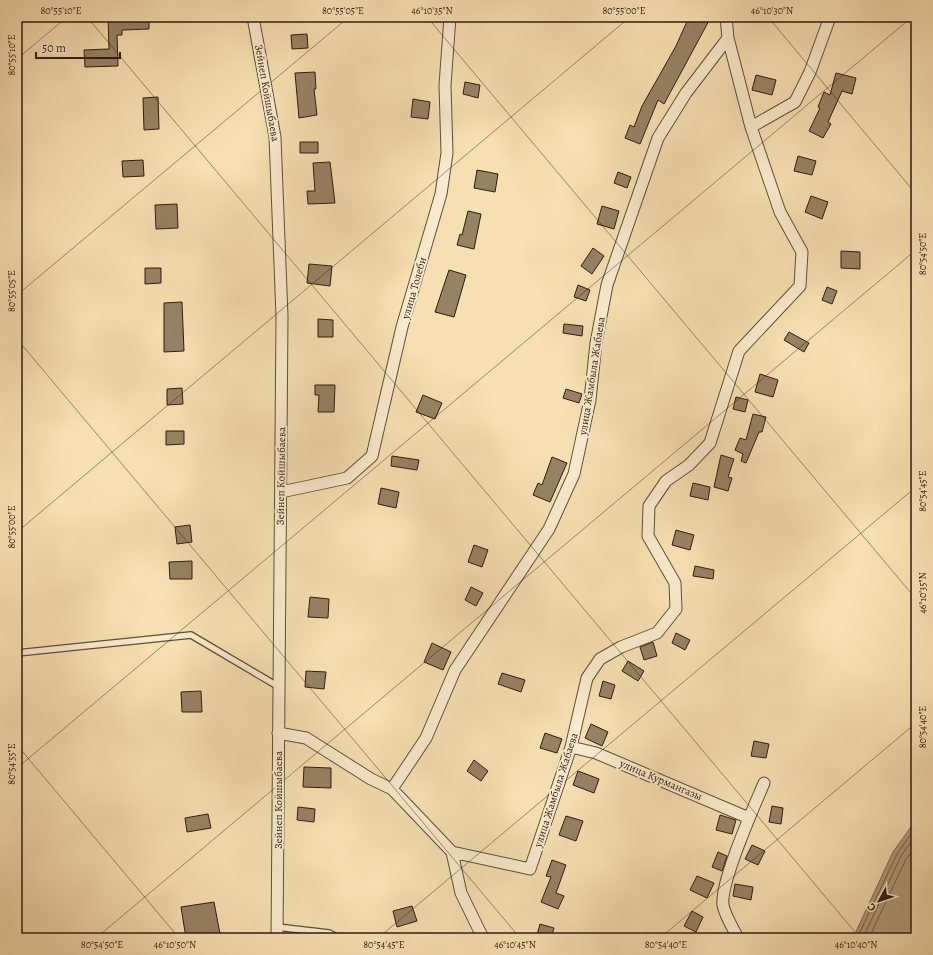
<svg xmlns="http://www.w3.org/2000/svg" width="933" height="955" font-family="Alegreya,serif">
	<style>
		.water { fill: #b29d7b; stroke: #7d6a51 }
		.lines { fill: none; stroke-linecap: round; stroke-linejoin: round }
		.shore { stroke: #705d46; stroke-width: 1 }
		.building { fill: #968265; stroke: #2d1d11 }
		.lane-casing { stroke: #5f4e39; stroke-width: 8 }
		.street-casing { stroke: #5f4e39; stroke-width: 13 }
		.lane { stroke: #f9eacd; stroke-width: 5.5 }
		.street { stroke: #f9eacd; stroke-width: 11 }
		.ticks { fill: none; stroke: #2d1d11; stroke-width: 1; stroke-opacity: 0.45 }
		.labels { text-anchor: middle; dominant-baseline: central; stroke-width: 4; stroke-linejoin: round; paint-order: stroke }
		.street-label { font-size: 11px; fill: #2d1d11; stroke: #f9eacd }
		.neatline { fill: none; stroke: #2d1d11; stroke-width: 1.5 }
		.ticks-label { font-size: 10px; text-anchor: middle; fill: #2d1d11 }
	</style>
	<rect width="100%" height="100%" fill="#f6dfb2"/>
	<filter id="stains"><feTurbulence type="fractalNoise" baseFrequency=".005" numOctaves="4"/><feColorMatrix values="0 0 0 0 .2 0 0 0 0 .09 0 0 0 0 .02 0 0 0 .5 -.17"/></filter>
	<radialGradient id="worn" r=".72"><stop offset=".6" stop-color="#630" stop-opacity="0"/><stop offset="1" stop-color="#630" stop-opacity=".3"/></radialGradient>
	<path class="water" d="M 916,820 L 916,926 L 914,938 L 853,938 L 893,852 Z"/>
	<g class="lines">
		<path class="shore" d="M 857,938 L 897,854 L 916,827
			M 863,938 L 901,856 L 916,835
			M 869,938 L 906,859 L 916,846"/>
	</g>
	<path class="building" d="M 108,17 L 149,17 L 149,29 L 122,30 L 122,35 L 117,35 L 118,66 L 85,67 L 84,50 L 109,49 Z
		M 689,17 L 711,17 L 664,104 L 658,100 L 640,144 L 625,138 L 630,125 L 634,127 L 642,106 L 676,46 Z
		M 307,34 L 308,48 L 292,49 L 291,35 Z
		M 315,72 L 316,89 L 314,89 L 317,115 L 299,118 L 295,73 Z
		M 836,73 L 856,78 L 852,94 L 842,91 L 828,122 L 831,124 L 823,138 L 809,131 L 820,108 L 818,107 L 824,92 L 830,95 Z
		M 756,75 L 776,80 L 772,95 L 752,90 Z
		M 465,82 L 480,85 L 478,98 L 463,94 Z
		M 158,97 L 159,129 L 144,130 L 143,98 Z
		M 413,99 L 430,102 L 428,119 L 411,117 Z
		M 300,142 L 318,142 L 318,153 L 300,153 Z
		M 798,156 L 816,161 L 812,175 L 794,171 Z
		M 143,160 L 144,176 L 123,177 L 122,161 Z
		M 330,162 L 335,203 L 308,204 L 307,191 L 315,191 L 313,163 Z
		M 477,170 L 498,174 L 495,192 L 474,188 Z
		M 618,172 L 631,177 L 627,188 L 614,183 Z
		M 811,196 L 828,202 L 822,219 L 805,212 Z
		M 177,204 L 178,228 L 156,229 L 155,205 Z
		M 602,206 L 619,211 L 614,229 L 597,224 Z
		M 468,211 L 481,214 L 474,249 L 457,245 L 460,234 L 462,235 Z
		M 593,248 L 604,256 L 592,274 L 581,266 Z
		M 841,251 L 860,252 L 860,269 L 841,268 Z
		M 309,264 L 332,266 L 330,286 L 307,283 Z
		M 145,268 L 161,268 L 161,283 L 145,284 Z
		M 449,270 L 466,275 L 454,317 L 435,312 Z
		M 578,285 L 590,290 L 586,301 L 574,297 Z
		M 827,287 L 837,291 L 832,304 L 822,300 Z
		M 182,302 L 184,351 L 164,352 L 164,303 Z
		M 318,319 L 333,320 L 333,337 L 318,337 Z
		M 564,324 L 583,326 L 582,336 L 563,333 Z
		M 789,332 L 809,343 L 804,352 L 784,340 Z
		M 760,374 L 778,380 L 773,397 L 755,392 Z
		M 315,385 L 335,385 L 334,412 L 318,412 L 319,395 L 315,395 Z
		M 182,388 L 183,404 L 167,405 L 167,389 Z
		M 566,389 L 582,394 L 579,403 L 563,398 Z
		M 423,395 L 442,403 L 435,419 L 416,412 Z
		M 736,397 L 748,400 L 745,412 L 733,409 Z
		M 753,414 L 766,417 L 762,432 L 759,432 L 746,463 L 741,461 L 743,454 L 735,450 L 740,438 L 746,440 Z
		M 166,431 L 184,431 L 184,444 L 166,445 Z
		M 721,455 L 734,459 L 728,477 L 732,478 L 728,491 L 714,487 Z
		M 392,456 L 419,460 L 417,470 L 391,466 Z
		M 552,457 L 567,463 L 550,502 L 533,495 L 538,483 L 542,485 Z
		M 693,483 L 710,487 L 708,500 L 690,496 Z
		M 381,488 L 399,492 L 396,508 L 378,504 Z
		M 190,525 L 192,542 L 177,544 L 175,527 Z
		M 676,530 L 694,535 L 690,550 L 672,545 Z
		M 474,545 L 488,550 L 482,567 L 468,562 Z
		M 192,561 L 192,579 L 170,579 L 169,562 Z
		M 695,566 L 714,570 L 713,579 L 693,576 Z
		M 471,587 L 483,593 L 476,606 L 465,600 Z
		M 310,597 L 329,599 L 328,618 L 308,617 Z
		M 676,633 L 690,640 L 685,650 L 672,643 Z
		M 653,642 L 657,656 L 644,660 L 640,647 Z
		M 432,643 L 451,652 L 443,670 L 424,662 Z
		M 628,661 L 644,671 L 638,681 L 622,671 Z
		M 306,671 L 326,672 L 324,689 L 305,687 Z
		M 502,673 L 525,680 L 521,692 L 498,684 Z
		M 603,681 L 615,685 L 611,699 L 599,696 Z
		M 201,691 L 202,712 L 182,712 L 181,692 Z
		M 591,724 L 608,732 L 602,746 L 585,738 Z
		M 545,733 L 562,739 L 557,753 L 540,748 Z
		M 754,741 L 769,744 L 766,758 L 751,756 Z
		M 474,760 L 488,771 L 481,781 L 467,771 Z
		M 304,767 L 331,768 L 331,788 L 303,787 Z
		M 578,771 L 599,779 L 594,793 L 573,785 Z
		M 772,806 L 783,808 L 781,824 L 769,822 Z
		M 298,807 L 315,809 L 314,822 L 297,820 Z
		M 208,814 L 211,828 L 187,832 L 185,818 Z
		M 720,815 L 736,820 L 732,834 L 716,830 Z
		M 566,816 L 583,821 L 576,841 L 559,835 Z
		M 752,845 L 765,851 L 758,865 L 745,859 Z
		M 718,852 L 727,856 L 722,871 L 712,867 Z
		M 552,860 L 566,865 L 556,893 L 564,896 L 558,909 L 541,902 L 551,877 L 546,876 Z
		M 697,876 L 714,883 L 707,898 L 690,890 Z
		M 735,884 L 753,887 L 751,900 L 733,896 Z
		M 214,902 L 220,934 L 186,938 L 181,907 Z
		M 412,906 L 417,921 L 397,927 L 393,911 Z
		M 692,911 L 703,917 L 696,932 L 684,926 Z
		M 540,924 L 554,928 L 551,938 L 537,935 Z"/>
	<g class="lines">
		<defs>
			<path id="lane" d="M 17,653 L 191,635 L 279,687
				M 277,927 L 329,933 L 339,938"/>
			<path id="street" d="M 253,17 L 275,137 L 282,316 L 277,938
				M 751,127 L 795,102 L 810,72 L 830,17
				M 281,492 L 347,478 L 372,456 L 402,327 L 441,194 L 447,153 L 445,85 L 450,17
				M 278,733 L 306,738 L 371,779 L 392,789 L 452,852 L 461,893 L 483,938
				M 571,747 L 596,753 L 749,818
				M 392,789 L 426,738 L 455,670 L 549,529 L 574,474 L 590,400 L 596,343 L 607,285 L 658,138 L 686,93 L 728,38
				M 452,852 L 530,869 L 571,747 L 587,678 L 600,659 L 621,647 L 657,633 L 676,609 L 675,583 L 648,536 L 649,506 L 666,481 L 689,465 L 710,443 L 739,351 L 800,286 L 802,252 L 780,212 L 751,127 L 728,38 L 726,17
				M 738,938 C 733,928 725,916 723,905 C 720,882 754,807 764,783"/>
		</defs>
		<use href="#lane" class="lane-casing"/>
		<use href="#street" class="street-casing"/>
		<use href="#lane" class="lane"/>
		<use href="#street" class="street"/>
	</g>
	<path class="ticks" d="M 87,17 L 860,938M 427,17 L 916,599M 768,17 L 916,194M 17,59 L 67,17M 17,295 L 349,17M 17,339 L 520,938M 17,532 L 630,17M 17,745 L 179,938M 17,768 L 912,17M 96,938 L 916,250M 378,938 L 916,487M 660,938 L 916,723"/>
	<g class="labels">
		<g class="street-label">
			<text transform="translate(267 93) rotate(80)">Зейнеп Койшыбаева</text>
			<text transform="translate(414 288) rotate(-74)">улица Толеби</text>
			<text transform="translate(592 376) rotate(-81)">улица Жамбыла Жабаева</text>
			<text transform="translate(281 476) rotate(-89)">Зейнеп Койшыбаева</text>
			<text transform="translate(661 780) rotate(23)">улица Курмангазы</text>
			<text transform="translate(556 790) rotate(-72)">улица Жамбыла Жабаева</text>
			<text transform="translate(278 800) rotate(-90)">Зейнеп Койшыбаева</text>
		</g>
	</g>
	<rect width="933" height="955" fill="none" stroke="#f6dfb2" stroke-width="44"/>
	<g transform="translate(879 901) rotate(230)" stroke="#f9eacd" stroke-width="3" paint-order="stroke">
	<path d="M0-3L7 15L0 10L-7 15Z" fill="#2d1d11"/>
	<text y="-6" font-size="11" font-weight="bold" text-anchor="middle" fill="#2d1d11">С</text>
	</g>
	<path d="M36 52v6h84v-6" fill="none" stroke="#2d1d11" stroke-width="2"/>
	<text x="42" y="52" font-size="12" fill="#2d1d11" stroke="#f9eacd" stroke-width="3" paint-order="stroke">50 m</text>
	<rect x="22" y="22" width="889" height="911" class="neatline"/>
	<g class="ticks-label">
		<text x="61" y="14">80°55'10"E</text>
		<text x="343" y="14">80°55'05"E</text>
		<text x="432" y="14">46°10'35"N</text>
		<text x="624" y="14">80°55'00"E</text>
		<text x="772" y="14">46°10'30"N</text>
		<text transform="translate(11 55) rotate(-90)" y="4">80°55'10"E</text>
		<text transform="translate(922 254) rotate(-90)" y="4">80°54'50"E</text>
		<text transform="translate(11 291) rotate(-90)" y="4">80°55'05"E</text>
		<text transform="translate(922 491) rotate(-90)" y="4">80°54'45"E</text>
		<text transform="translate(11 527) rotate(-90)" y="4">80°55'00"E</text>
		<text transform="translate(922 593) rotate(-90)" y="4">46°10'35"N</text>
		<text transform="translate(922 727) rotate(-90)" y="4">80°54'40"E</text>
		<text transform="translate(11 764) rotate(-90)" y="4">80°54'55"E</text>
		<text x="102" y="948">80°54'50"E</text>
		<text x="175" y="948">46°10'50"N</text>
		<text x="384" y="948">80°54'45"E</text>
		<text x="515" y="948">46°10'45"N</text>
		<text x="666" y="948">80°54'40"E</text>
		<text x="856" y="948">46°10'40"N</text>
	</g>
	<rect width="100%" height="100%" filter="url(#stains)"/>
	<rect width="100%" height="100%" fill="url(#worn)"/>
</svg>
